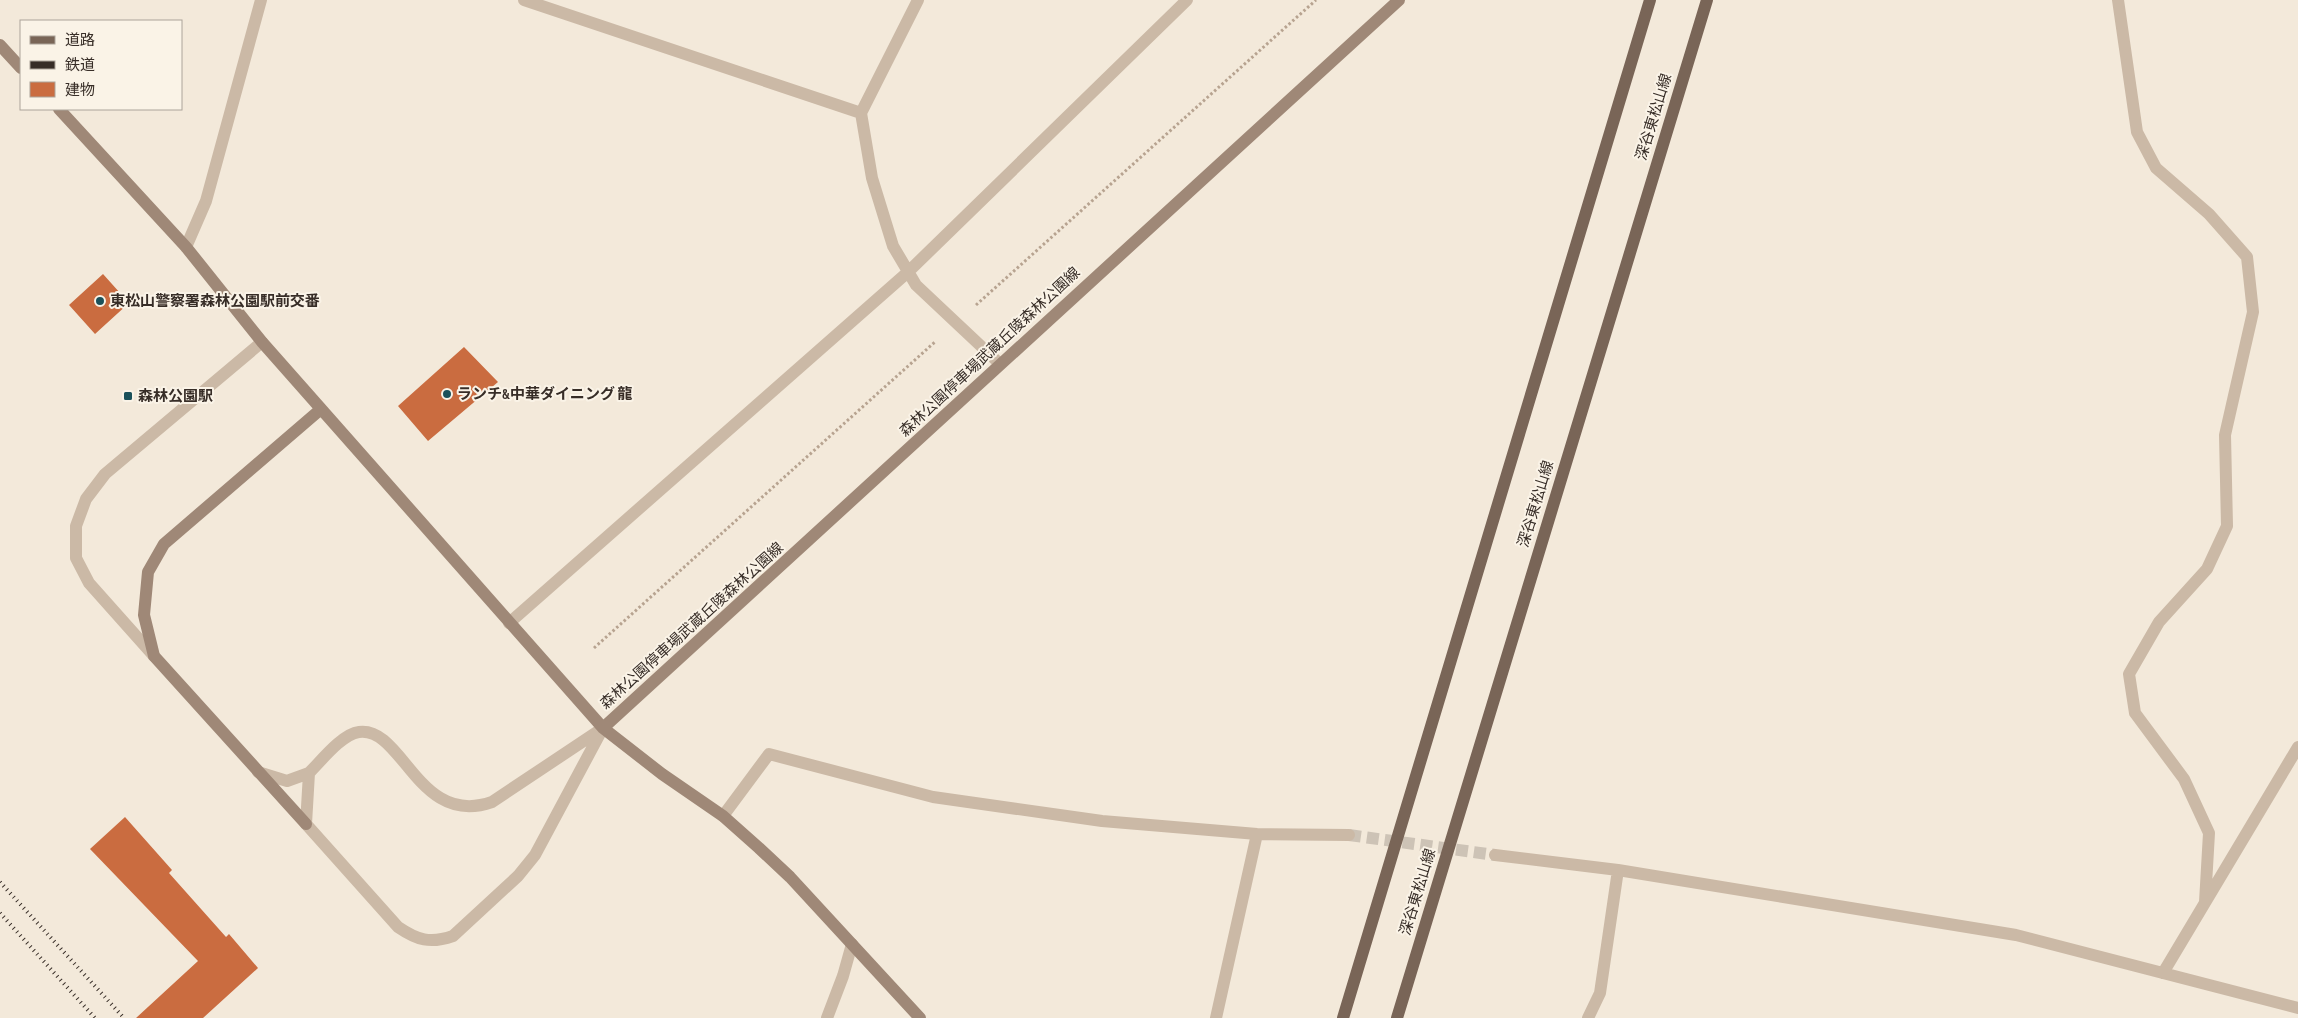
<svg xmlns="http://www.w3.org/2000/svg" width="2298" height="1018" font-family="'Sofia Sans Condensed','Noto Sans JP',sans-serif">
	<style>
		.building { fill: #ca6c40 }
		.lines { fill: none; stroke-linecap: round; stroke-linejoin: round }
		.street-tunnel { stroke: #cdc3b6; stroke-width: 12; stroke-dasharray: 12 6; stroke-linecap: butt }
		.path { stroke: #b7a390; stroke-width: 3; stroke-dasharray: 2.5 2.5; stroke-linecap: butt }
		.lane { stroke: #cbb9a6; stroke-width: 12 }
		.street { stroke: #cbb9a6; stroke-width: 12 }
		.secondary { stroke: #9f8877; stroke-width: 12 }
		.primary { stroke: #796557; stroke-width: 12 }
		.rail { stroke: #372d27; stroke-width: 4; stroke-dasharray: 1 4; stroke-linecap: butt }
		.poi-dot { fill: #1b515a; stroke: #faf3e7; stroke-width: 2 }
		.labels { text-anchor: middle; dominant-baseline: central; stroke-width: 4; stroke-linejoin: round; paint-order: stroke }
		.street-label { font-size: 15px; fill: #372d27; stroke: #faf3e7 }
		.poi-label { font-size: 15px; font-weight: bold; fill: #372d27; stroke: #faf3e7; text-anchor: start }
	</style>
	<rect width="100%" height="100%" fill="#f3e9da"/>
	<path class="building" d="M 103,274 L 129,303 L 95,334 L 69,305 Z
		M 464,347 L 498,382 L 428,441 L 398,406 Z
		M 125,817 L 172,870 L 169,873 L 226,937 L 229,934 L 258,968 L 203,1018 L 136,1018 L 198,961 L 90,849 Z"/>
	<g class="lines">
		<path class="street-tunnel" d="M 1349,835 L 1495,855"/>
		<path class="path" d="M 976,305 L 1316,0
			M 594,648 L 936,341"/>
		<path class="lane" d="M 154,656 L 89,583 L 76,558 L 76,526 L 86,499 L 105,474 L 262,342"/>
		<path class="street" d="M 524,0 L 861,113
			M 918,0 L 861,113 L 872,178 L 893,246 L 916,285 L 1000,364
			M 2118,0 L 2137,132 L 2156,168 L 2209,214 L 2247,257 L 2253,312 L 2225,435 L 2227,526 L 2207,569 L 2159,622 L 2129,674 L 2135,713 L 2184,779 L 2209,833 L 2205,902
			M 186,247 L 206,201 L 261,0
			M 509,623 L 908,272 L 1187,0
			M 603,728 L 535,855 L 518,876 L 453,936 C 430,944 417,940 398,927 L 306,824 L 309,773 C 321,761 342,734 359,732 C 403,726 418,828 492,802 Z
			M 258,772 L 287,781 L 309,773
			M 723,816 L 769,754 L 933,797 L 1102,821 L 1257,834 L 1349,835
			M 1495,855 L 1618,870 L 2016,935 L 2298,1008
			M 2163,973 L 2298,747
			M 827,1018 L 843,976 L 852,944
			M 1216,1018 L 1257,834
			M 1588,1018 L 1600,993 L 1618,870"/>
		<path class="secondary" d="M 0,45 L 21,68
			M 59,109 L 186,247 L 262,342 L 603,728 L 662,774 L 723,816 L 759,848 L 790,877 L 920,1018
			M 603,728 L 1399,0
			M 306,824 L 154,656 L 144,615 L 148,572 L 164,544 L 321,409"/>
		<path class="primary" d="M 1343,1018 L 1650,0
			M 1397,1018 L 1707,0"/>
		<path class="rail" d="M 0,882 L 124,1018
			M 0,913 L 95,1018"/>
	</g>
	<g class="poi-dot">
		<circle cx="100" cy="301" r="5"/>
		<circle cx="447" cy="394" r="5"/>
		<rect x="123" y="391" width="10" height="10" rx="2.5"/>
	</g>
	<g class="labels">
		<g class="street-label">
			<text transform="translate(1654 117) rotate(-73)">深谷東松山線</text>
			<text transform="translate(990 352) rotate(-43)">森林公園停車場武蔵丘陵森林公園線</text>
			<text transform="translate(1536 504) rotate(-73)">深谷東松山線</text>
			<text transform="translate(692 626) rotate(-42)">森林公園停車場武蔵丘陵森林公園線</text>
			<text transform="translate(1418 892) rotate(-73)">深谷東松山線</text>
		</g>
		<g class="poi-label">
			<text x="110" y="301">東松山警察署森林公園駅前交番</text>
			<text x="457" y="394">ランチ&amp;中華ダイニング 龍</text>
			<text x="138" y="396">森林公園駅</text>
		</g>
	</g>
	<rect x="20" y="20" width="162" height="90" fill="#faf3e7" stroke="#aca49a"/>
	<rect x="30" y="36" width="25" height="8" fill="#796557" stroke="#aca49a"/>
	<text x="65" y="45" font-size="15" fill="#372d27">道路</text>
	<rect x="30" y="61" width="25" height="8" fill="#372d27" stroke="#aca49a"/>
	<text x="65" y="70" font-size="15" fill="#372d27">鉄道</text>
	<rect x="30" y="82" width="25" height="15" fill="#ca6c40" stroke="#aca49a"/>
	<text x="65" y="95" font-size="15" fill="#372d27">建物</text>
</svg>
